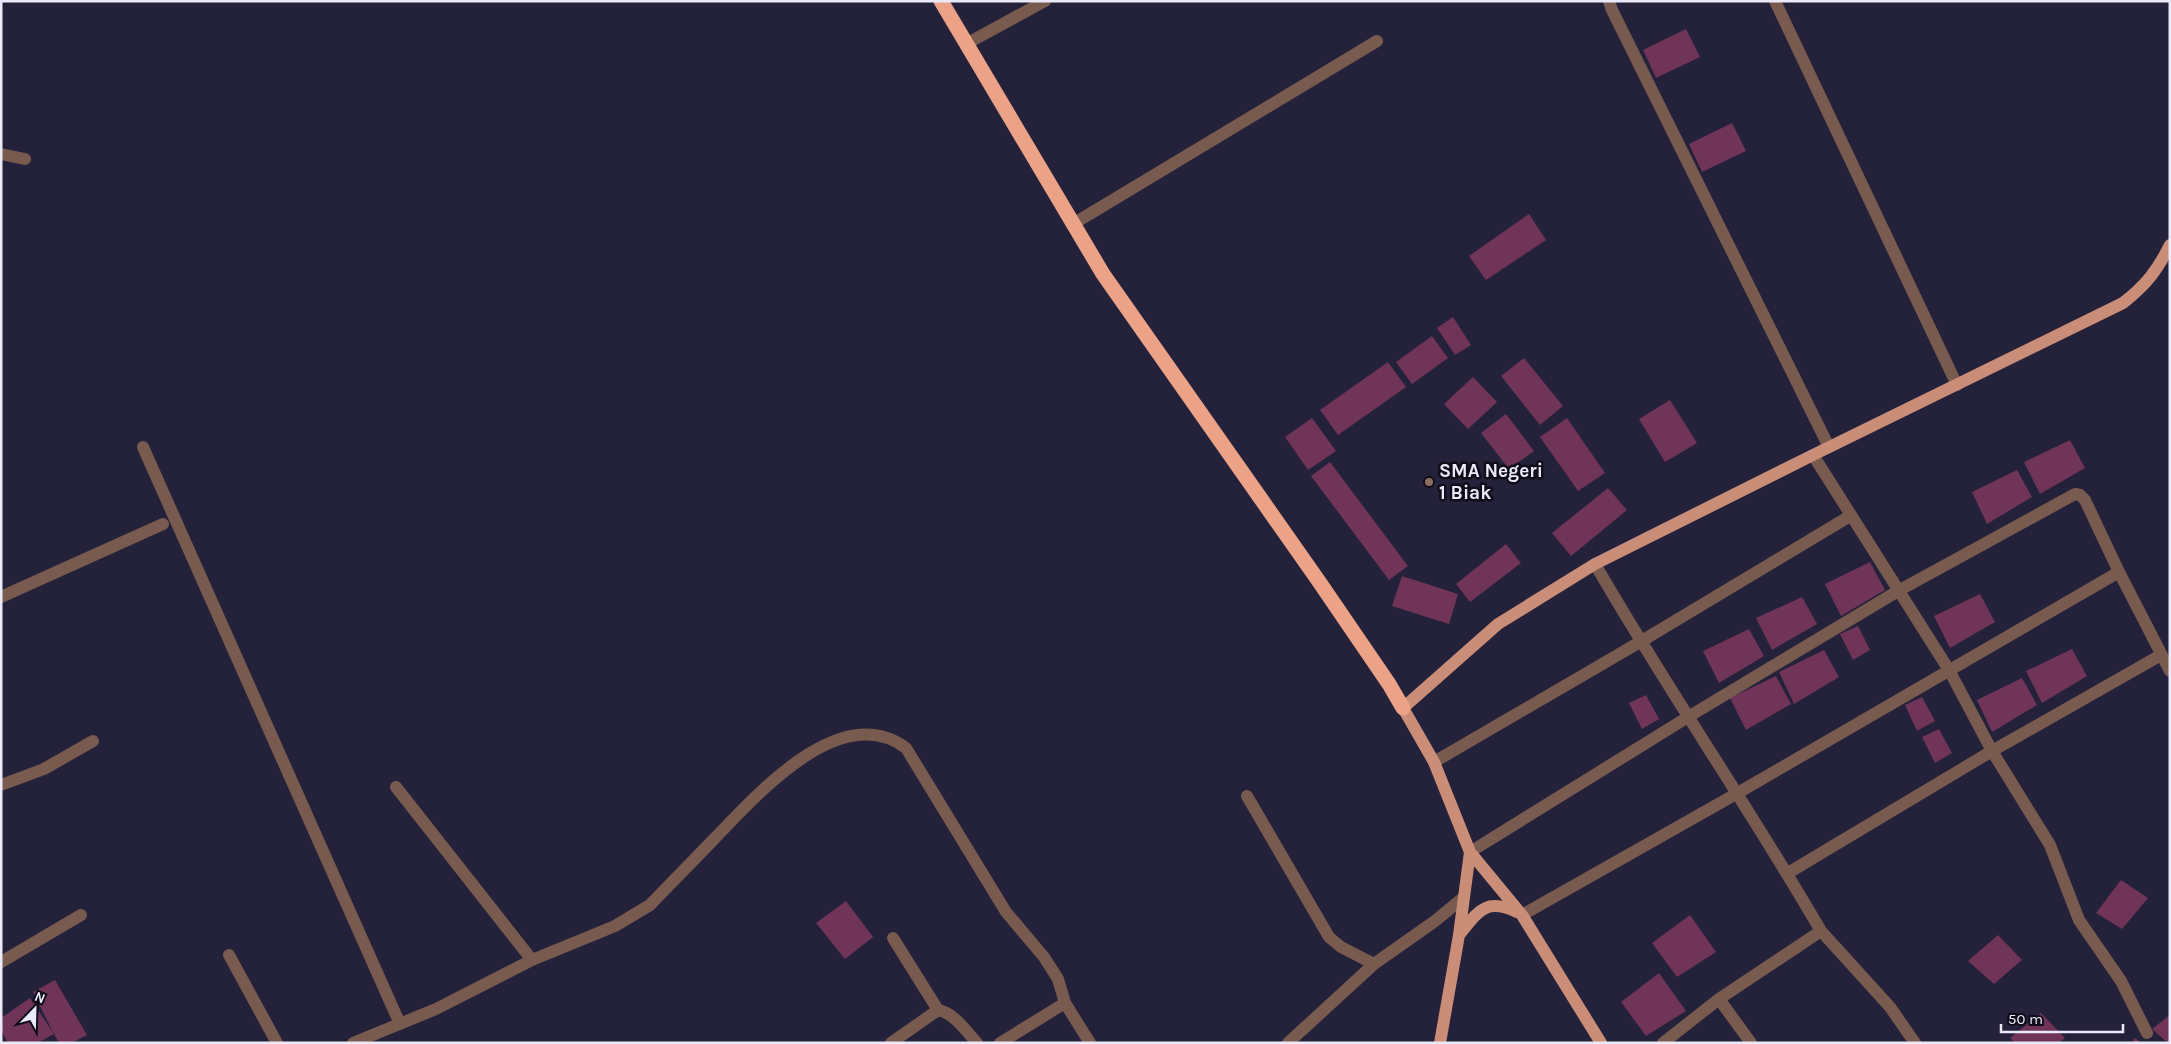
<svg xmlns="http://www.w3.org/2000/svg" width="2171" height="1044" font-family="Karla,sans-serif">
	<style>
		.building { fill: #703458 }
		.lines { fill: none; stroke-linecap: round; stroke-linejoin: round }
		.minor { stroke: #785a4f; stroke-width: 12 }
		.major { stroke: #ca8d77; stroke-width: 12 }
		.highway { stroke: #eba287; stroke-width: 15 }
		.education-dot { fill: #8d6e63; stroke: #0e0d18; stroke-width: 2 }
		.labels { text-anchor: middle; dominant-baseline: central; stroke-width: 5; stroke-linejoin: round; paint-order: stroke }
		.poi-label { font-size: 19px; font-weight: bold; fill: #ebeafb; stroke: #0e0d18; text-anchor: start }
	</style>
	<rect width="100%" height="100%" fill="#24213a"/>
	<path class="building" d="M 1686,29 L 1700,57 L 1656,78 L 1643,50 Z
		M 1732,123 L 1746,151 L 1702,172 L 1689,144 Z
		M 1529,214 L 1546,240 L 1486,280 L 1469,256 Z
		M 1453,317 L 1471,345 L 1455,355 L 1437,328 Z
		M 1432,336 L 1448,358 L 1412,384 L 1396,362 Z
		M 1524,358 L 1563,406 L 1540,425 L 1501,376 Z
		M 1388,362 L 1406,387 L 1338,435 L 1320,410 Z
		M 1473,377 L 1497,402 L 1468,429 L 1444,404 Z
		M 1670,400 L 1697,443 L 1665,462 L 1639,419 Z
		M 1506,414 L 1534,451 L 1509,469 L 1481,433 Z
		M 1312,418 L 1336,451 L 1308,470 L 1285,437 Z
		M 1567,418 L 1605,473 L 1578,491 L 1540,437 Z
		M 2070,440 L 2085,468 L 2040,494 L 2024,462 Z
		M 1330,462 L 1408,566 L 1389,580 L 1311,476 Z
		M 2017,470 L 2032,497 L 1987,524 L 1972,492 Z
		M 1608,488 L 1627,510 L 1571,556 L 1552,533 Z
		M 1506,544 L 1521,563 L 1470,602 L 1456,584 Z
		M 1870,562 L 1885,590 L 1841,616 L 1825,584 Z
		M 1402,576 L 1458,594 L 1449,624 L 1392,606 Z
		M 1980,594 L 1995,622 L 1950,648 L 1934,616 Z
		M 1802,597 L 1817,624 L 1772,650 L 1756,618 Z
		M 1858,626 L 1870,650 L 1853,660 L 1840,634 Z
		M 1749,629 L 1764,656 L 1719,683 L 1703,651 Z
		M 2072,649 L 2087,676 L 2042,703 L 2026,671 Z
		M 1824,650 L 1839,677 L 1794,704 L 1779,672 Z
		M 1776,676 L 1791,704 L 1746,730 L 1730,698 Z
		M 2022,678 L 2037,705 L 1992,732 L 1977,700 Z
		M 1646,695 L 1659,719 L 1642,729 L 1629,703 Z
		M 1922,697 L 1935,721 L 1917,731 L 1905,705 Z
		M 1939,729 L 1952,753 L 1935,763 L 1922,737 Z
		M 2121,880 L 2148,898 L 2122,929 L 2096,913 Z
		M 846,901 L 873,937 L 845,959 L 816,923 Z
		M 1690,915 L 1716,952 L 1677,977 L 1652,943 Z
		M 1998,935 L 2022,960 L 1994,984 L 1968,961 Z
		M 1659,973 L 1686,1011 L 1646,1036 L 1621,1002 Z
		M 55,980 L 87,1035 L 71,1043 L 59,1043 L 54,1034 L 37,1043 L 8,1043 L 1,1030 L 1,1018 L 30,998 L 54,1034 L 33,992 Z
		M 2041,1013 L 2065,1038 L 2059,1043 L 2015,1043 L 2010,1038 Z
		M 2170,1015 L 2170,1043 L 2168,1043 L 2152,1029 Z
		M 2135,1038 L 2142,1043 L 2131,1043 Z"/>
	<g class="lines">
		<path class="minor" d="M 1609,1 L 1612,10 L 1829,447
			M 1775,1 L 1957,385
			M 966,44 L 1045,1
			M 1,154 L 25,159
			M 1073,224 L 1377,41
			M 143,447 L 400,1024
			M 1813,455 L 1949,670 L 1992,751 L 2050,845 L 2079,920 L 2121,981 L 2147,1033
			M 1595,564 C 1667,689 1749,807 1821,931 L 1719,999 L 1663,1043
			M 1,597 L 163,524
			M 1434,762 L 1640,642 L 1850,516
			M 1,785 L 44,769 L 93,741
			M 396,787 L 532,960
			M 1247,796 L 1329,937 L 1341,947 L 1374,964
			M 1470,852 L 1688,717 L 1898,591 L 2075,494 L 2080,495 L 2085,500 L 2119,572 L 2170,671
			M 1788,873 L 1992,751 L 2161,655
			M 1522,915 L 1736,794 L 2119,572
			M 1821,931 L 1890,1007 L 1915,1043
			M 893,938 L 938,1010
			M 229,955 L 277,1043
			M 1,962 L 81,915
			M 1719,999 L 1751,1043
			M 353,1043 L 436,1009 L 532,960 L 615,926 L 650,905 C 671,883 693,861 714,839 C 756,796 840,699 906,748 L 1006,912 L 1044,957 L 1058,979 L 1065,1003 L 1090,1043
			M 891,1043 L 938,1010 C 954,1013 966,1031 977,1043
			M 1000,1043 L 1065,1003
			M 1288,1043 L 1374,964 L 1435,921 L 1463,898"/>
		<path class="major" d="M 1459,935 C 1478,912 1485,897 1517,912
			M 1440,1043 L 1459,935 L 1470,852
			M 1601,1043 L 1522,915 L 1470,852 L 1434,762 L 1403,708 L 1498,624 L 1595,564 L 1813,455 L 2123,303 C 2146,285 2157,271 2170,245"/>
		<path class="highway" d="M 941,1 L 1103,274 L 1320,583 L 1389,684 L 1403,708"/>
	</g>
	<circle class="education-dot" cx="1429" cy="482" r="5"/>
	<g class="labels">
		<g class="poi-label">
			<text x="1439" y="471">SMA Negeri<tspan x="1439" dy="22">1 Biak</tspan></text>
		</g>
	</g>
	<rect width="2171" height="1044" fill="none" stroke="#ebeafb" stroke-width="5"/>
	<g transform="translate(35 1009) rotate(23)" stroke="#0e0d18" stroke-width="4" paint-order="stroke">
	<path d="M0-4L9 19L0 12L-9 19Z" fill="#ebeafb"/>
	<text y="-8" font-size="14" font-weight="bold" text-anchor="middle" fill="#ebeafb">N</text>
	</g>
	<path d="M2001 1024v8h122v-8" fill="none" stroke="#ebeafb" stroke-width="2.5"/>
	<text x="2008" y="1024" font-size="15" fill="#ebeafb" stroke="#0e0d18" stroke-width="4" paint-order="stroke">50 m</text>
</svg>
